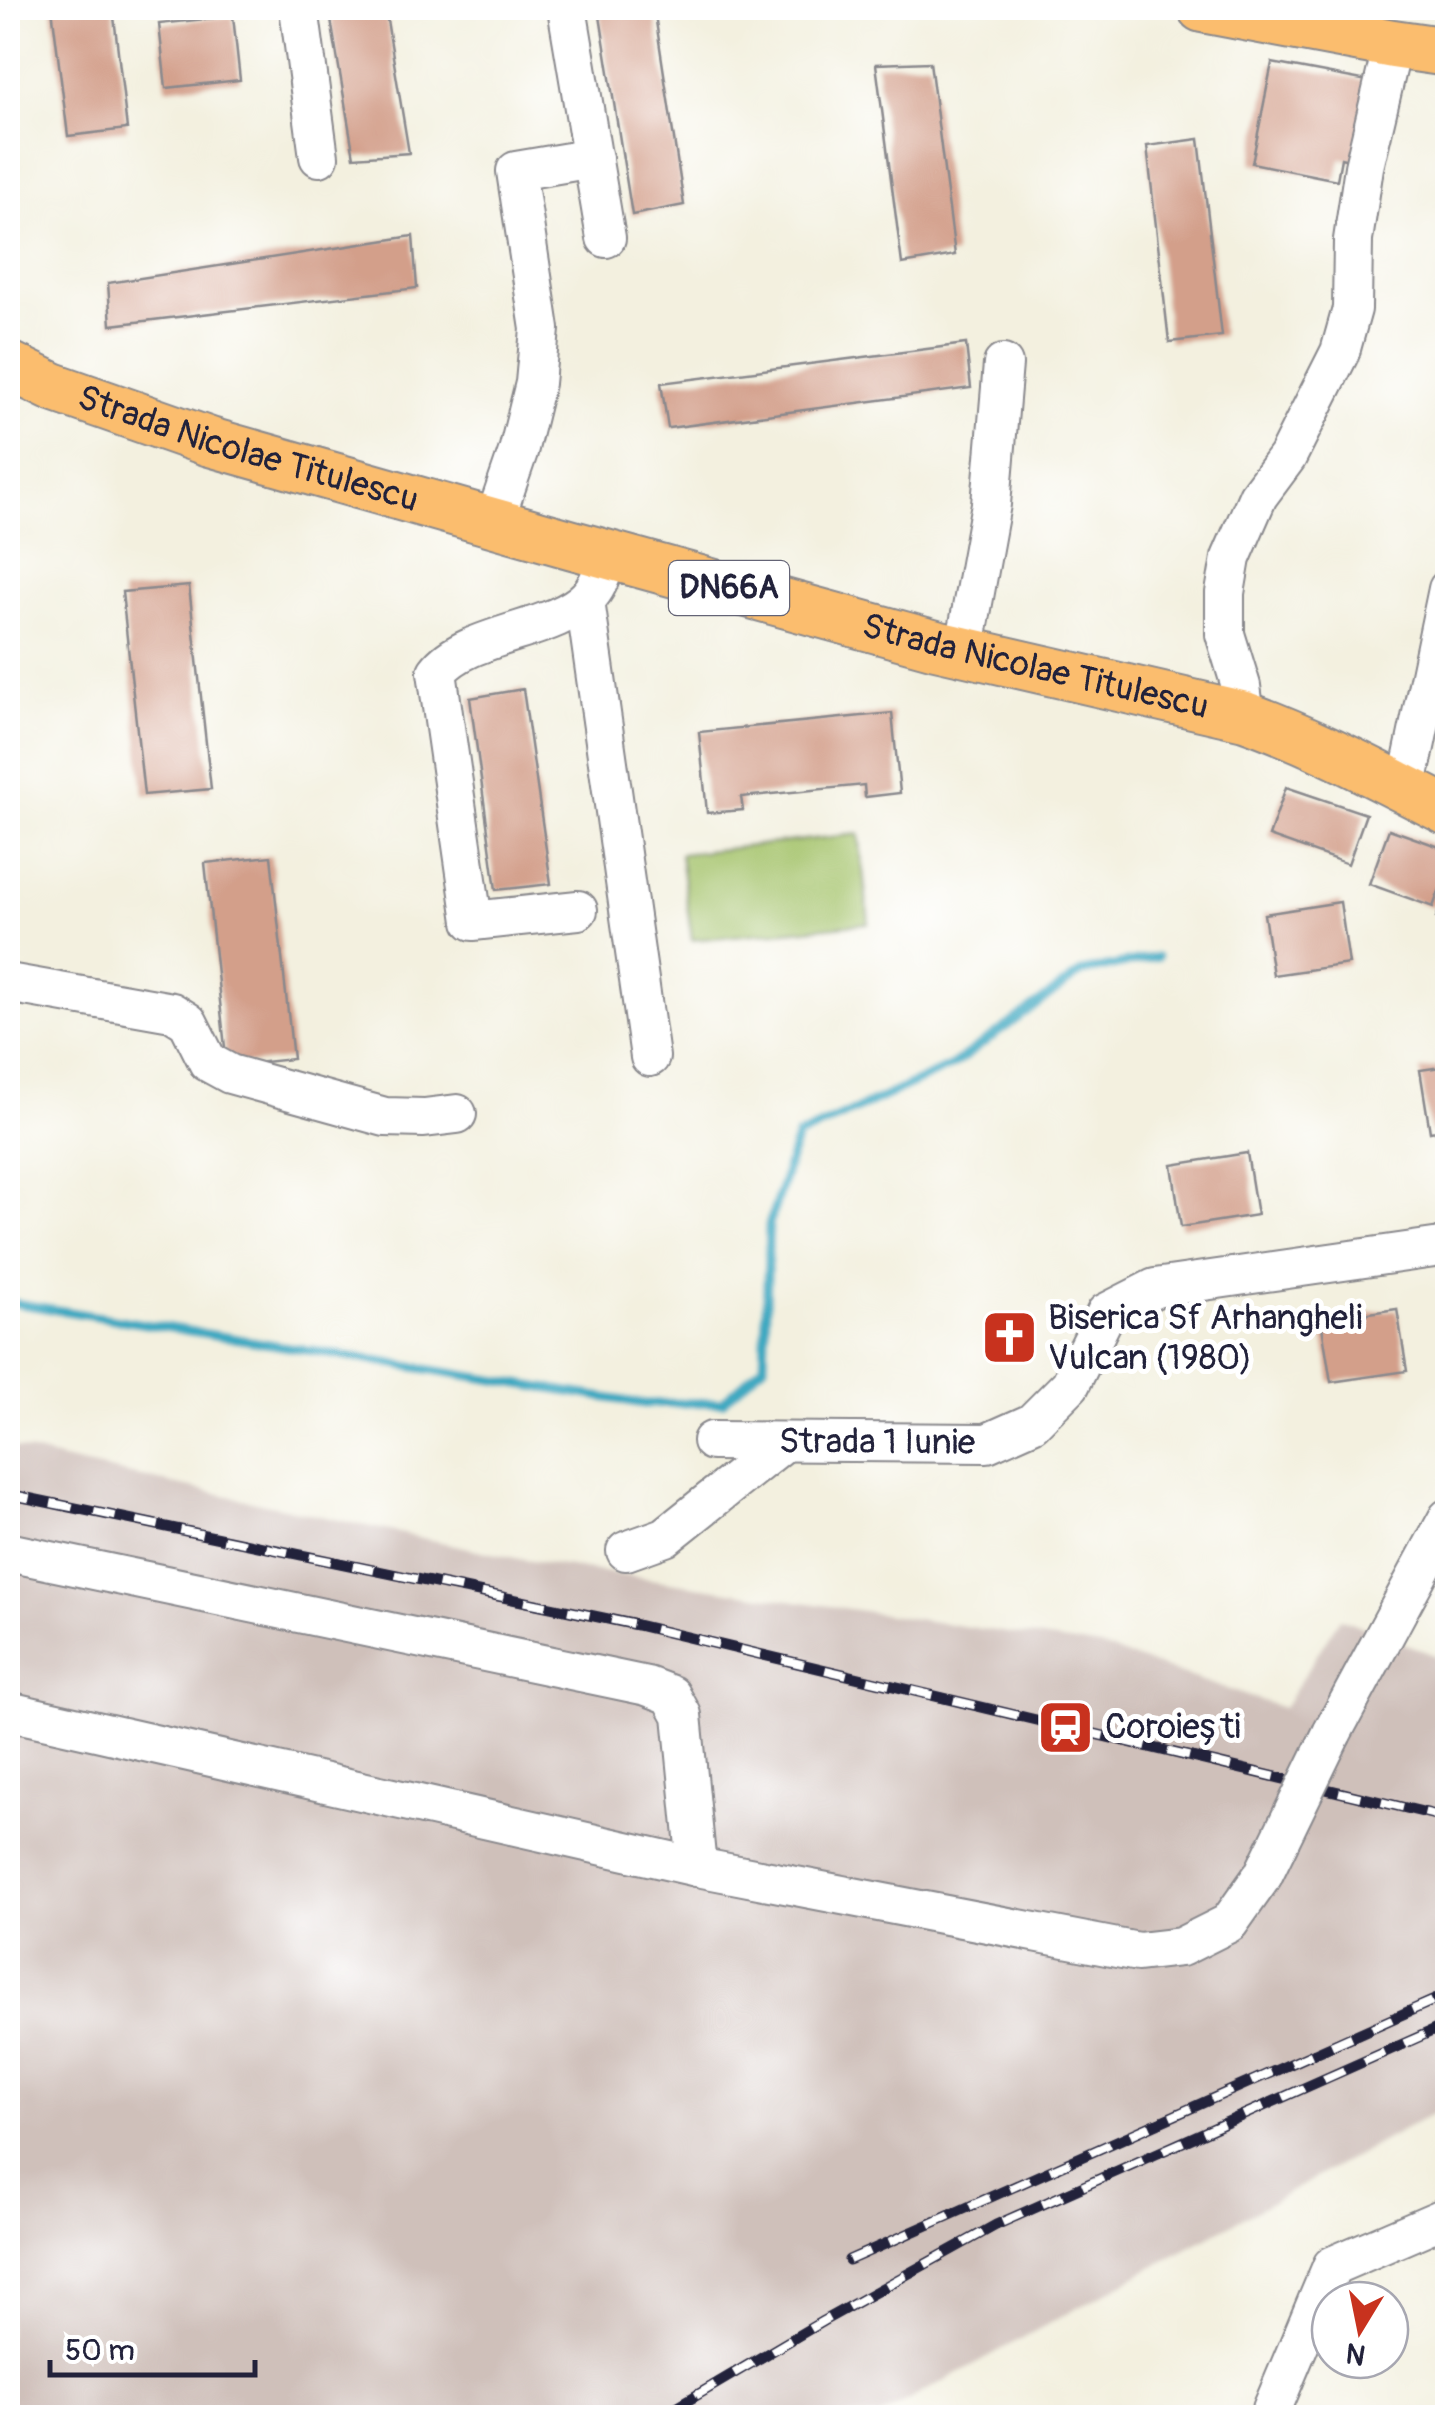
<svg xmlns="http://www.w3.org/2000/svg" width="1455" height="2425" font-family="Pangolin,sans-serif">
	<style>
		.industrial { fill: #cfc0ba }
		.green { fill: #a4c36a; stroke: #637252; stroke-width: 2.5 }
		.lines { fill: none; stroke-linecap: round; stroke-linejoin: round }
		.stream { stroke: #41a9c1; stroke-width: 9 }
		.building { fill: #d39f8a }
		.minor-casing { stroke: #8a898d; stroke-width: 42 }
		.major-casing { stroke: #8a898d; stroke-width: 52 }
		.minor { stroke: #fff; stroke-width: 38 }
		.major { stroke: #fbbd6e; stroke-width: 48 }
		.rail-casing { stroke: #22223b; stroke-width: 11 }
		.rail { stroke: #fff; stroke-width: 8; stroke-dasharray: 22; stroke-linecap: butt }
		.minor-bridge-casing { stroke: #8a898d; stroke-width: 42; stroke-linecap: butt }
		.minor-bridge { stroke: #fff; stroke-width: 38 }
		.labels { text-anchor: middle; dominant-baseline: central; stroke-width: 10; stroke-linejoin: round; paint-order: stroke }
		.shield { fill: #fff; stroke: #646476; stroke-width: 2.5 }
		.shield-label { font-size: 32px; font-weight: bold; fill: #22223b }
		.street-label { font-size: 35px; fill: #22223b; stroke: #fff }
		.poi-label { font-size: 35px; fill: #22223b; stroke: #fff; text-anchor: start }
	</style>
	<rect width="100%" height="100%" fill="#fff"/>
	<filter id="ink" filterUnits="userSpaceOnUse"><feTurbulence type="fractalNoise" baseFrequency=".01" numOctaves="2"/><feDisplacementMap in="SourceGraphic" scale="20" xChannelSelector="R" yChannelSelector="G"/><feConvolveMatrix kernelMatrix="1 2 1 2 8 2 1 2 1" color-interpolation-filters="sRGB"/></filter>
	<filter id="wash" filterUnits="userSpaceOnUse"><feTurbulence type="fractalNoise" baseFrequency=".0048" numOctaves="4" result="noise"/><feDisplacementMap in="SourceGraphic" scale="40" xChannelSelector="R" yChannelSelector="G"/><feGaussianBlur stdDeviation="2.25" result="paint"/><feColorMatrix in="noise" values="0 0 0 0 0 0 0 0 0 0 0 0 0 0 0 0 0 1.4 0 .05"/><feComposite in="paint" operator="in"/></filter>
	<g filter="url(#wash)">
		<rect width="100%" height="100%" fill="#f3f0df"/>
		<path class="industrial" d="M 8,1446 L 67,1461 L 524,1560 L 1101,1647 L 1283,1708 L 1340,1618 L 1447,1660 L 1447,2106 L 878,2417 L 8,2417 Z"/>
		<path class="green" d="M 859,834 L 869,923 L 692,940 L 680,854 Z"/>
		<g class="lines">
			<path class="stream" d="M 8,1302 L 644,1404 L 722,1402 L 764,1365 L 769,1225 L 797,1137 L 953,1065 L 1082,972 L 1157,957"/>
		</g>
		<g id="blocks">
			<path class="building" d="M 52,8 L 113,8 L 127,129 L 68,136 Z
				M 329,8 L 385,8 L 409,153 L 354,157 Z
				M 628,8 L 654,8 L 684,205 L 632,215 L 599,10 Z
				M 233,16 L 240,80 L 166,88 L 159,24 Z
				M 930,62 L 955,255 L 902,264 L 876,64 Z
				M 1272,63 L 1373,82 L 1357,162 L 1341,158 L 1337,180 L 1252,163 Z
				M 1199,139 L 1222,336 L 1169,342 L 1147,146 Z
				M 413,236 L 417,288 L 111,325 L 108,283 Z
				M 966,344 L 971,388 L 668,428 L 661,383 Z
				M 189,586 L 211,789 L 144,795 L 122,592 Z
				M 523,689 L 551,884 L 496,890 L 470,698 Z
				M 892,713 L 900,793 L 865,797 L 864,785 L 741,797 L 743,810 L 707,813 L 699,732 Z
				M 1286,787 L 1366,814 L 1348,864 L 1269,836 Z
				M 1389,829 L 1448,850 L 1448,868 L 1433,907 L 1369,884 Z
				M 271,856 L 293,1059 L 227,1066 L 205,863 Z
				M 1448,888 L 1448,936 L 1440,933 L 1445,921 L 1436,918 Z
				M 1340,902 L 1349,964 L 1273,975 L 1264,914 Z
				M 1448,1066 L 1448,1129 L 1430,1132 L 1420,1070 Z
				M 1247,1153 L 1257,1215 L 1181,1227 L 1172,1165 Z
				M 1397,1309 L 1407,1371 L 1331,1382 L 1321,1320 Z"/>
		</g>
	</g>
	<g filter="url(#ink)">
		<use href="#blocks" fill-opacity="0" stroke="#8a898d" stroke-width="2.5"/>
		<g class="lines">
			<defs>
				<g id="minor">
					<path d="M 299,8 L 319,157"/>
					<path d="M 567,8 L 606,238"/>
					<path d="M 494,522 L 518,452 L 535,383 L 540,329 L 516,171 L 593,158"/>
					<path d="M 585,601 L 650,1057"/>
					<path d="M 964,652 L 991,504 L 1003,364"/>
					<path d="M 1245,716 L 1241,686 L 1225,634 L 1225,593 L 1231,558 L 1258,496 L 1287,457 L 1340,352 L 1352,309 L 1353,240 L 1364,167 L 1393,44"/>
					<path d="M 1406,790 L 1448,589"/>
					<path d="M 578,910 L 473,921 L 437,672 C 466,633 556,632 588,597 C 599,586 603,569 609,555"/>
					<path d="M 8,983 L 172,1012 L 188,1022 L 208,1062 L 230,1074 L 385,1117 L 424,1118 L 457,1114"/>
					<path id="s1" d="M 712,1441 L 987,1443 L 1032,1423 L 1070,1385 L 1106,1313 L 1155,1288 L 1448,1246"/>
					<path d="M 626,1551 L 665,1537 L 784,1442"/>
					<path d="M 8,1552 L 647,1686 L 671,1695 L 682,1715 L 697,1867"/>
					<path d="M 8,1711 L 697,1867 L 1138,1952 L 1181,1947 L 1229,1923 L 1263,1875"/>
					<path d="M 1332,1733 L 1448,1518"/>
					<path d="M 1273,2418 L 1272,2409 L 1332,2266 L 1448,2216"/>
				</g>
				<g id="major">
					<path d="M 1202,8 L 1393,44 L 1448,52"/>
					<path id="s2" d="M 8,365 L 53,387 L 210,442 L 573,545 L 936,645 L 1245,716 C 1315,741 1381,777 1448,811"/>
				</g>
			</defs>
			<use href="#minor" class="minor-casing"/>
			<use href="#major" class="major-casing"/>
			<use href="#minor" class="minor"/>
			<use href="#major" class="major"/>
			<defs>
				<path id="rail" d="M 8,1494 L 637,1625 L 1448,1818
					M 849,2260 L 1448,1994
					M 658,2418 L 823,2321 L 996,2225 L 1448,2024"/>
			</defs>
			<use href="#rail" class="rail-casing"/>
			<use href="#rail" class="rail"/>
			<defs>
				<path id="minor-bridge" d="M 1263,1875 L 1332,1733"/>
			</defs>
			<use href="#minor-bridge" class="minor-bridge-casing"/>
			<use href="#minor-bridge" class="minor-bridge"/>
		</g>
	</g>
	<defs>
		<symbol id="church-square" viewBox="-11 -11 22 22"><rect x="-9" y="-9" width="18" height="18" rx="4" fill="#c8321e" stroke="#fff"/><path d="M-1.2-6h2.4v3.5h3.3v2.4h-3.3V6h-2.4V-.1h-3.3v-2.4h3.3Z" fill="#fff"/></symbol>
		<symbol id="station-square" viewBox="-11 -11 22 22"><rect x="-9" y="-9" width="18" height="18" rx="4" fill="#c8321e" stroke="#fff"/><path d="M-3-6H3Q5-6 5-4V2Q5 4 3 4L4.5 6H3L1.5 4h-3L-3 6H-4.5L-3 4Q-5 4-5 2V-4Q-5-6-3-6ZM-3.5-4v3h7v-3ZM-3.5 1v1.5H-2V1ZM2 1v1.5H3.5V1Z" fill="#fff"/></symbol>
	</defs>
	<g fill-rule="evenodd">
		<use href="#church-square" x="978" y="1306" width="63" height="63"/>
		<use href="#station-square" x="1034" y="1696" width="63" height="63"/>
	</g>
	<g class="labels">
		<rect class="shield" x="669" y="561" width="120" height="54" rx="8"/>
		<g class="shield-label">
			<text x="729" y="588">DN66A</text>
		</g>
		<g class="street-label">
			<text stroke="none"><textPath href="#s2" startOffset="255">Strada Nicolae Titulescu</textPath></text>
			<text stroke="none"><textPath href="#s2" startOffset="1072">Strada Nicolae Titulescu</textPath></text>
			<text stroke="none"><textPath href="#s1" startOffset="165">Strada 1 Iunie</textPath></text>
		</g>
		<g class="poi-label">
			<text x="1048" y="1318">Biserica Sf Arhangheli<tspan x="1048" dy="40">Vulcan (1980)</tspan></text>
			<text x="1105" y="1727">Coroiești</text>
		</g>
	</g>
	<rect width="1455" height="2425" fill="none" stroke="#fff" stroke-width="40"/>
	<g transform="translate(1360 2330) rotate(190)"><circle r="48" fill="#ffffff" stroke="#a7a7b1" stroke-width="2.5"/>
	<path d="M0-8L18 38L0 25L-18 38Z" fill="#c8321e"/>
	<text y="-15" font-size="28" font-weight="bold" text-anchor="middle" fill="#22223b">N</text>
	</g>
	<path d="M50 2360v15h205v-15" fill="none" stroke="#22223b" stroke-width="5"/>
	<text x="65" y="2360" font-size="30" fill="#22223b" stroke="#ffffff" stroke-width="8" paint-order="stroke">50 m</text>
</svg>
